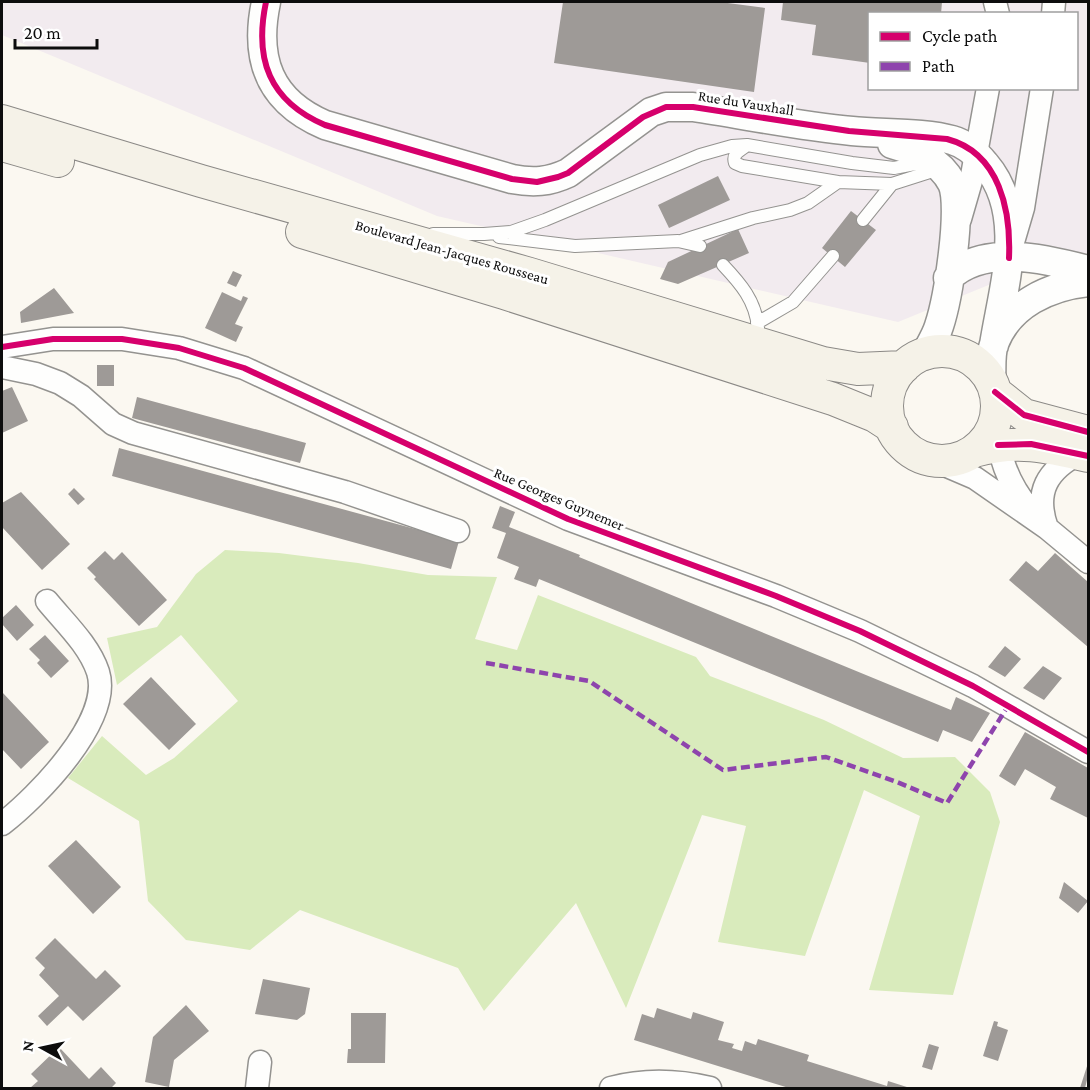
<svg xmlns="http://www.w3.org/2000/svg" width="1090" height="1090" font-family="'Crimson Pro',serif">
	<style>
		.industrial { fill: #f2ebef; fill-rule: evenodd }
		.forest { fill: #d9ebbc }
		.building { fill: #9e9a97 }
		.lines { fill: none; stroke-linecap: round; stroke-linejoin: round }
		.service-casing { stroke: #949390; stroke-width: 14 }
		.minor-casing { stroke: #949390; stroke-width: 25 }
		.tertiary-casing { stroke: #949390; stroke-width: 31 }
		.secondary-casing { stroke: #8b8986; stroke-width: 34 }
		.service { stroke: #fefefd; stroke-width: 12 }
		.minor { stroke: #fefefd; stroke-width: 22 }
		.tertiary { stroke: #fefefd; stroke-width: 28 }
		.secondary { stroke: #f5f2e8; stroke-width: 32 }
		.quiet { stroke: #8e44ad; stroke-width: 4.5; stroke-dasharray: 9 4.5; stroke-linecap: butt }
		.cycleway-casing { stroke: #fff; stroke-width: 10 }
		.cycleway { stroke: #d6006c; stroke-width: 6 }
		.labels { text-anchor: middle; dominant-baseline: central; stroke-width: 6; stroke-linejoin: round; paint-order: stroke }
		.street-label { font-size: 15px; fill: #0d0d0d; stroke: #fff }
	</style>
	<rect width="100%" height="100%" fill="#fbf8f1"/>
	<path class="industrial" d="M 2,2 L 1088,2 L 1088,255 L 1069,252 L 898,322 L 437,216 L 2,35 ZM 870,14 L 1076,14 L 1076,88 L 870,88 Z"/>
	<path class="forest" d="M 225,550 L 279,553 L 358,563 L 428,575 L 497,577 L 475,639 L 517,650 L 538,595 L 696,657 L 710,676 L 824,720 L 903,758 L 955,757 L 990,792 L 1000,822 L 953,995 L 869,990 L 920,816 L 864,790 L 805,956 L 718,942 L 746,826 L 702,815 L 626,1008 L 576,903 L 484,1011 L 458,968 L 300,910 L 250,950 L 186,940 L 148,901 L 139,821 L 68,778 L 102,736 L 146,775 L 174,758 L 238,701 L 181,635 L 117,685 L 107,638 L 157,627 L 196,574 Z"/>
	<path class="building" d="M 563,2 L 720,2 L 765,8 L 754,92 L 554,63 Z
		M 783,2 L 894,2 L 906,3 L 906,2 L 942,2 L 941,14 L 870,14 L 870,63 L 812,55 L 816,25 L 781,20 Z
		M 718,176 L 730,200 L 669,228 L 658,205 Z
		M 851,211 L 876,230 L 845,267 L 822,248 Z
		M 738,229 L 749,253 L 678,284 L 660,279 L 668,262 Z
		M 233,271 L 242,275 L 236,287 L 227,283 Z
		M 54,288 L 74,313 L 21,323 L 20,312 Z
		M 222,292 L 241,301 L 243,296 L 248,298 L 235,324 L 243,327 L 236,342 L 205,328 Z
		M 97,365 L 114,365 L 114,386 L 97,386 Z
		M 12,387 L 28,421 L 2,433 L 2,391 Z
		M 137,397 L 306,443 L 300,463 L 132,418 Z
		M 119,448 L 459,541 L 451,569 L 112,476 Z
		M 74,488 L 85,499 L 78,505 L 68,494 Z
		M 21,492 L 70,544 L 42,570 L 2,527 L 2,503 Z
		M 500,506 L 515,512 L 509,527 L 580,555 L 579,557 L 951,710 L 956,697 L 990,713 L 972,742 L 943,730 L 938,742 L 539,579 L 536,587 L 514,579 L 519,567 L 497,558 L 506,533 L 492,528 Z
		M 105,551 L 114,560 L 122,552 L 167,600 L 139,626 L 94,579 L 96,577 L 87,568 Z
		M 1055,553 L 1088,582 L 1088,647 L 1009,580 L 1026,561 L 1038,571 Z
		M 16,605 L 34,625 L 17,641 L 2,624 L 2,618 Z
		M 45,635 L 69,661 L 51,678 L 37,663 L 40,660 L 29,649 Z
		M 1005,646 L 1021,659 L 1005,677 L 988,667 Z
		M 1043,666 L 1062,678 L 1044,700 L 1023,688 Z
		M 151,677 L 196,724 L 169,750 L 123,704 Z
		M 2,692 L 49,742 L 21,769 L 2,749 Z
		M 1025,732 L 1088,768 L 1088,818 L 1050,799 L 1056,787 L 1025,769 L 1015,786 L 999,776 Z
		M 76,840 L 121,887 L 93,914 L 48,866 Z
		M 1064,882 L 1088,901 L 1078,913 L 1059,898 Z
		M 55,938 L 96,979 L 105,970 L 121,986 L 83,1021 L 68,1006 L 47,1026 L 38,1016 L 59,996 L 39,975 L 45,968 L 35,958 Z
		M 263,979 L 310,988 L 305,1014 L 297,1020 L 255,1014 Z
		M 186,1005 L 209,1031 L 174,1060 L 169,1087 L 145,1082 L 153,1037 Z
		M 657,1008 L 691,1019 L 693,1012 L 724,1022 L 718,1040 L 734,1044 L 732,1048 L 742,1051 L 745,1041 L 756,1045 L 758,1039 L 809,1055 L 807,1061 L 887,1086 L 888,1081 L 910,1088 L 789,1088 L 634,1040 L 642,1014 L 654,1018 Z
		M 351,1013 L 386,1013 L 385,1063 L 347,1063 L 348,1049 L 351,1049 Z
		M 994,1021 L 998,1022 L 997,1026 L 1008,1030 L 998,1061 L 983,1056 Z
		M 929,1044 L 939,1047 L 932,1070 L 922,1067 Z
		M 59,1047 L 89,1079 L 101,1067 L 116,1083 L 111,1088 L 30,1088 L 38,1081 L 31,1074 Z
		M 1088,1063 L 1088,1076 L 1085,1088 L 1080,1088 Z"/>
	<g class="lines">
		<defs>
			<path id="service" d="M 746,146 C 739,151 732,154 735,163 L 742,166 L 838,182 L 892,184 L 939,169
				M 863,220 L 892,184
				M 433,234 L 484,234 L 511,232 L 545,220 L 700,155 L 732,146 L 747,145 L 852,163 L 894,168 L 925,162
				M 499,237 L 575,246 L 678,241 L 700,246
				M 681,241 L 753,218 L 790,210 L 808,203 L 838,182
				M 723,265 C 740,283 756,301 758,328
				M 757,323 L 793,302 L 833,256"/>
			<path id="minor" d="M 995,2 L 998,14
				M 1053,14 L 1054,2
				M 960,219 L 971,181 L 988,88
				M 1013,242 L 1023,208 L 1042,88
				M 2,347 L 53,339 L 122,339 L 179,348 L 244,368 L 568,519 L 776,596 L 860,631 L 973,686 L 1088,752
				M 2,367 L 36,374 L 60,383 L 81,396 L 113,424 L 133,433 L 345,492 L 458,531
				M 995,420 C 998,454 1007,483 1030,510
				M 933,460 L 975,478 L 1047,528 L 1088,562
				M 1047,528 C 1034,492 1047,470 1080,453
				M 2,824 C 37,797 113,720 98,672 C 89,645 65,623 47,601
				M 257,1088 L 260,1062
				M 611,1088 C 645,1079 676,1080 710,1088"/>
			<path id="tertiary" d="M 266,2 C 254,59 269,101 325,125 L 512,179 C 533,183 549,182 568,173 L 651,112 L 666,107 L 693,107 C 746,115 799,126 852,131 C 881,134 925,132 952,140 C 966,144 976,153 985,164 C 1028,214 1003,287 994,345
				M 892,144 C 916,151 939,159 952,183 C 963,206 948,299 939,326 C 936,336 930,345 925,355
				M 948,278 C 983,243 1046,259 1088,270
				M 991,381 C 992,369 990,355 994,344 C 1009,304 1050,286 1088,282"/>
			<path id="secondary" d="M 2,121 L 201,181 L 530,274 L 823,363 L 858,369 L 904,367
				M 2,145 L 58,161
				M 302,232 L 504,293 L 833,399 L 875,416 L 892,427
				M887 406a55 55 0 1 1 110 0a55 55 0 1 1-110 0Z
				M 995,392 L 1024,415 L 1088,432
				M 974,451 C 1016,439 1047,446 1088,456"/>
		</defs>
		<use href="#service" class="service-casing"/>
		<use href="#minor" class="minor-casing"/>
		<use href="#tertiary" class="tertiary-casing"/>
		<use href="#secondary" class="secondary-casing"/>
		<use href="#service" class="service"/>
		<use href="#minor" class="minor"/>
		<use href="#tertiary" class="tertiary"/>
		<use href="#secondary" class="secondary"/>
		<path class="quiet" d="M 486,663 L 589,681 L 723,770 L 826,757 L 897,782 L 947,803 L 1008,706"/>
		<defs>
			<path id="cycleway" d="M 266,2 C 254,59 269,101 325,125 L 512,179 L 537,182 L 558,177 L 568,173 L 643,117 L 666,107 L 693,107 L 849,131 L 947,139 C 1000,153 1011,211 1009,258
				M 2,347 L 53,339 L 122,339 L 179,348 L 244,368 L 568,519 L 776,596 L 860,631 L 973,686 L 1088,752
				M 995,392 L 1024,415 L 1088,432
				M 998,445 L 1031,444 L 1088,456"/>
		</defs>
		<use href="#cycleway" class="cycleway-casing"/>
		<use href="#cycleway" class="cycleway"/>
	</g>
	<g class="labels">
		<g class="street-label">
			<text transform="translate(746 103) rotate(9)">Rue du Vauxhall</text>
			<text transform="translate(452 252) rotate(16)">Boulevard Jean-Jacques Rousseau</text>
			<text transform="translate(559 499) rotate(23)">Rue Georges Guynemer</text>
		</g>
	</g>
	<rect width="1090" height="1090" fill="none" stroke="#0d0d0d" stroke-width="6"/>
	<rect x="868" y="12" width="210" height="78" fill="#ffffff" stroke="#9e9e9e" stroke-width="1.5"/>
	<rect x="880" y="32" width="30" height="9" fill="#d6006c" stroke="#9e9e9e" stroke-width="1.5"/>
	<text x="922" y="42" font-size="18" fill="#0d0d0d">Cycle path</text>
	<rect x="880" y="62" width="30" height="9" fill="#8e44ad" stroke="#9e9e9e" stroke-width="1.5"/>
	<text x="922" y="72" font-size="18" fill="#0d0d0d">Path</text>
	<g transform="translate(42 1048) rotate(278)" stroke="#ffffff" stroke-width="4.5" paint-order="stroke">
	<path d="M0-4.5L10 22L0 15L-10 22Z" fill="#0d0d0d"/>
	<text y="-9" font-size="16" font-weight="bold" text-anchor="middle" fill="#0d0d0d">N</text>
	</g>
	<path d="M15 39v9h82v-9" fill="none" stroke="#0d0d0d" stroke-width="3"/>
	<text x="24" y="39" font-size="18" fill="#0d0d0d" stroke="#ffffff" stroke-width="4.5" paint-order="stroke">20 m</text>
</svg>
